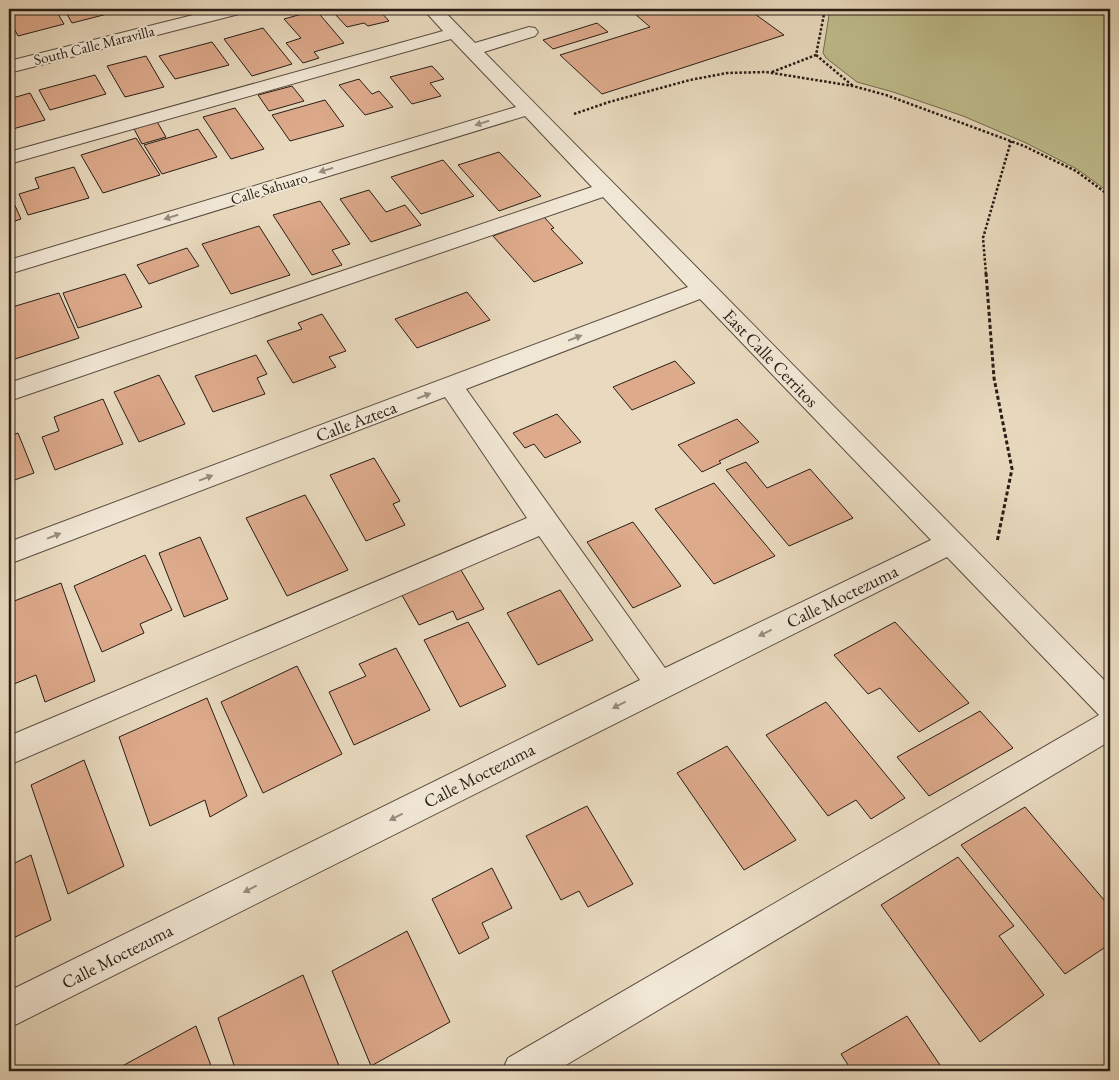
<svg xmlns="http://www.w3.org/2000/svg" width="1119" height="1080" font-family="'EB Garamond',serif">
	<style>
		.green { fill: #bfbd8c; stroke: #746d50 }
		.building { fill: #ddaa8c; stroke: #281d15 }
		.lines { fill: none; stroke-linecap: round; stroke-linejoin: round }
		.minor-casing { stroke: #584c40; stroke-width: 2 }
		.path-far1 { stroke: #281d15; stroke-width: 2.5; stroke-dasharray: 2.5 2; stroke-linecap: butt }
		.path { stroke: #281d15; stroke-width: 3; stroke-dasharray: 4 2.5; stroke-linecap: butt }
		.minor { fill: #f1e7d5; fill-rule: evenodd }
		.oneway { fill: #978c7f }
		.labels { text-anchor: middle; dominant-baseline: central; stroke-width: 4; stroke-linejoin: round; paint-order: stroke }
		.far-street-label { font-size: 15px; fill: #281d15; stroke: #f1e7d5 }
		.street-label { font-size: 18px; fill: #281d15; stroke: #f1e7d5 }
	</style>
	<rect width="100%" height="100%" fill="#e9dabf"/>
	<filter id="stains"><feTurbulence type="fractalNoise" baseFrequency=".004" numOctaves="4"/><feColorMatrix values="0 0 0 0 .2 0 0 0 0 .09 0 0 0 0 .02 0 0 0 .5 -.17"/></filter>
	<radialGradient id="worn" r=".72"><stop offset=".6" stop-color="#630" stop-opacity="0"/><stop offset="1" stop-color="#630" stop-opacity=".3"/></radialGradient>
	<path class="green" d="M 830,9 L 1110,9 L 1110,193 L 1077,169 L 1026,143 L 963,116 L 893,92 L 857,82 L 826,58 L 823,53 Z"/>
	<path class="building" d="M 9,9 L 55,9 L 64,24 L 18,36 L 9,19 Z
		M 64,9 L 117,9 L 119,11 L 72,23 Z
		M 349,9 L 378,9 L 389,21 L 368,26 L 364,23 L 347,27 L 334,13 Z
		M 652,9 L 748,9 L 784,35 L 602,94 L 560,55 L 650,27 L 635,14 Z
		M 316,10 L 344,43 L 314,52 L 319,58 L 303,63 L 286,43 L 301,38 L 284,19 Z
		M 597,23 L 608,32 L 553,49 L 543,40 Z
		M 263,28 L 292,64 L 252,76 L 224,39 Z
		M 212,42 L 229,65 L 175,79 L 159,56 Z
		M 146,56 L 164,87 L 125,97 L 107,66 Z
		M 432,66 L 444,79 L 430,83 L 441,96 L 412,104 L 390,77 Z
		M 95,75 L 106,94 L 50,110 L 39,90 Z
		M 359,79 L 372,94 L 379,91 L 393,107 L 365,115 L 339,85 Z
		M 292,86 L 304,101 L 269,111 L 258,95 Z
		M 30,93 L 45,120 L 9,130 L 9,99 Z
		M 325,100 L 344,126 L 290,141 L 272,115 Z
		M 235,108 L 264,149 L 231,159 L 203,117 Z
		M 156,120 L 166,137 L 142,144 L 133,127 Z
		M 198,129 L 217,157 L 162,174 L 144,145 Z
		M 136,138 L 160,175 L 103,193 L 81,155 Z
		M 499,152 L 541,196 L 499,211 L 458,165 Z
		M 443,160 L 474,196 L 421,214 L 391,177 Z
		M 74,167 L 89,198 L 28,215 L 19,194 L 39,188 L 35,178 Z
		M 369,190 L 386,212 L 405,205 L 421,225 L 371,242 L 340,199 Z
		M 9,192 L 21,219 L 9,223 Z
		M 320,201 L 350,244 L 332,250 L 342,265 L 312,275 L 273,215 Z
		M 544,217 L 554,228 L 551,229 L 583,263 L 534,282 L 493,236 Z
		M 259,226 L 290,275 L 231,294 L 202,244 Z
		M 187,248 L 199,266 L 149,284 L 137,265 Z
		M 125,274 L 142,307 L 78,328 L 63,293 Z
		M 467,292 L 490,320 L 417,348 L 395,319 Z
		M 59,293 L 79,338 L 12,360 L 9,351 L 9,308 Z
		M 322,314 L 346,351 L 329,357 L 336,367 L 293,383 L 267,341 L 302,329 L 298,323 Z
		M 256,355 L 267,374 L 257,378 L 265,394 L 213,412 L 195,376 Z
		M 675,361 L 695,383 L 632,410 L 613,387 Z
		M 159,375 L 185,424 L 139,442 L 114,392 Z
		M 103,399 L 123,444 L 55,470 L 42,437 L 59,431 L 54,417 Z
		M 557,414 L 581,442 L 545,458 L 534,444 L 525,448 L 513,433 Z
		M 737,419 L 759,442 L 719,461 L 721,463 L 702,472 L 678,445 Z
		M 18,433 L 34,473 L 9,482 L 9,436 Z
		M 374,458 L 400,501 L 393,504 L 405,525 L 366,541 L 330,475 Z
		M 746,462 L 767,488 L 810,469 L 853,518 L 789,546 L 726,470 Z
		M 714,483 L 775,556 L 714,584 L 655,509 Z
		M 305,495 L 348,570 L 287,596 L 246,518 Z
		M 633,522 L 681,586 L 633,608 L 587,542 Z
		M 200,537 L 228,599 L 184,617 L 159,553 Z
		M 145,555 L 172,610 L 140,624 L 144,633 L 102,652 L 74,586 Z
		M 458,565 L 484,609 L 457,620 L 453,611 L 419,625 L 399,590 Z
		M 61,583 L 95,681 L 45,702 L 36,675 L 9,686 L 9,603 Z
		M 560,590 L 593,640 L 538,665 L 507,613 Z
		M 468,622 L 506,686 L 460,707 L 424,640 Z
		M 895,622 L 969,703 L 919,732 L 880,688 L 868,694 L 834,655 Z
		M 396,648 L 430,710 L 354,745 L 329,692 L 366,676 L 359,664 Z
		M 297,666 L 342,754 L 263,793 L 221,702 Z
		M 207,698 L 247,796 L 210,817 L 205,800 L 150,826 L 119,737 Z
		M 826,702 L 905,798 L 871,819 L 856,800 L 828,816 L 766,735 Z
		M 980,711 L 1013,748 L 929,796 L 897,757 Z
		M 727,746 L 796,840 L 744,870 L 677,773 Z
		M 84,760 L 124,866 L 68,894 L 31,785 Z
		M 587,806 L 633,884 L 588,907 L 579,891 L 561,900 L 526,836 Z
		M 1025,807 L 1110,907 L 1110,944 L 1065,974 L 961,845 Z
		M 31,855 L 51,920 L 9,940 L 9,866 Z
		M 958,857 L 1014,926 L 999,936 L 1044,995 L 980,1042 L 881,905 Z
		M 492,868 L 512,908 L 482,923 L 489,938 L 459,954 L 432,899 Z
		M 407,931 L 450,1022 L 371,1066 L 332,971 Z
		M 303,975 L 341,1071 L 236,1071 L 218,1018 Z
		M 907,1016 L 944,1071 L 852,1071 L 841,1054 Z
		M 196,1026 L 213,1071 L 113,1071 Z"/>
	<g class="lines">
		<defs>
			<path id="minor" d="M 217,9 L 246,9 L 243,13 L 9,73 L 9,61 Z
				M 423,9 L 442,9 L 475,43 L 529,27 L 535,28 L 538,32 L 535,36 L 484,52 L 1110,686 L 1110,741 L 556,1071 L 502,1071 L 508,1058 L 1099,715 L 947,557 L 9,1028 L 9,991 L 640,680 L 539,536 L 9,765 L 9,736 L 527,518 L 445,397 L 9,564 L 9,542 L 688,287 L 603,197 L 9,401 L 9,383 L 592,187 L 525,116 L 9,274 L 9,260 L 516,107 L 451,39 L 9,164 L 9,152 L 443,31 ZM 700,299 L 931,540 L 665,668 L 466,389 Z"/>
		</defs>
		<use href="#minor" class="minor-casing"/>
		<path class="path-far1" d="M 816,55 L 853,86
			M 772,72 L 816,55 L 825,9
			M 574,114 L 609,102 L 690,80 L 727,73 L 766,72 L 853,86 L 886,95 L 1024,146 L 1076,171 L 1110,196
			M 986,274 L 983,238 L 1011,141"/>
		<path class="path" d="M 986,273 L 994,378 L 1012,469 L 997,542"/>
		<use href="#minor" class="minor"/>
	</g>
	<defs><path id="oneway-solid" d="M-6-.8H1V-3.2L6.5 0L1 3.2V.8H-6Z" transform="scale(1.25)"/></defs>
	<g class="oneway">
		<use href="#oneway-solid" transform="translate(482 123) rotate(163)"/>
		<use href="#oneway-solid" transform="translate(326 170) rotate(163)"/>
		<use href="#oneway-solid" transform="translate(171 217) rotate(163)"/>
		<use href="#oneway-solid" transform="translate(575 338) rotate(-21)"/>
		<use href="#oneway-solid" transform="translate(424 396) rotate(-21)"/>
		<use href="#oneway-solid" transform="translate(206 478) rotate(-21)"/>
		<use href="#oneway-solid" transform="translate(54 536) rotate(-21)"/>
		<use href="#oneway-solid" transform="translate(765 633) rotate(154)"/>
		<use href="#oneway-solid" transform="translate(619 705) rotate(153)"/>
		<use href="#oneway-solid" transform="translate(396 817) rotate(153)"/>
		<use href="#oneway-solid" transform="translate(250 889) rotate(153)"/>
	</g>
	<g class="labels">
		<g class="far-street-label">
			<text transform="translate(94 45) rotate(-14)">South Calle Maravilla</text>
			<text transform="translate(269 188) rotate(-17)">Calle Sahuaro</text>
		</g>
		<g class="street-label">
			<text transform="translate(771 358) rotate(46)">East Calle Cerritos</text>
			<text transform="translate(356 421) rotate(-21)">Calle Azteca</text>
			<text transform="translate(842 596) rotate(-26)">Calle Moctezuma</text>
			<text transform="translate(479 775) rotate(-27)">Calle Moctezuma</text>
			<text transform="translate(117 956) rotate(-27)">Calle Moctezuma</text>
		</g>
	</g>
	<rect width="1119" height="1080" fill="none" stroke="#e9dabf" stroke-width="30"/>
	<rect x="10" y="10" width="1099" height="1060" fill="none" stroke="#281d15" stroke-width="2.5"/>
	<rect x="15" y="15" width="1089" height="1050" fill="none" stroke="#281d15"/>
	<rect width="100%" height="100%" filter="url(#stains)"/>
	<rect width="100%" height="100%" fill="url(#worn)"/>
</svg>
